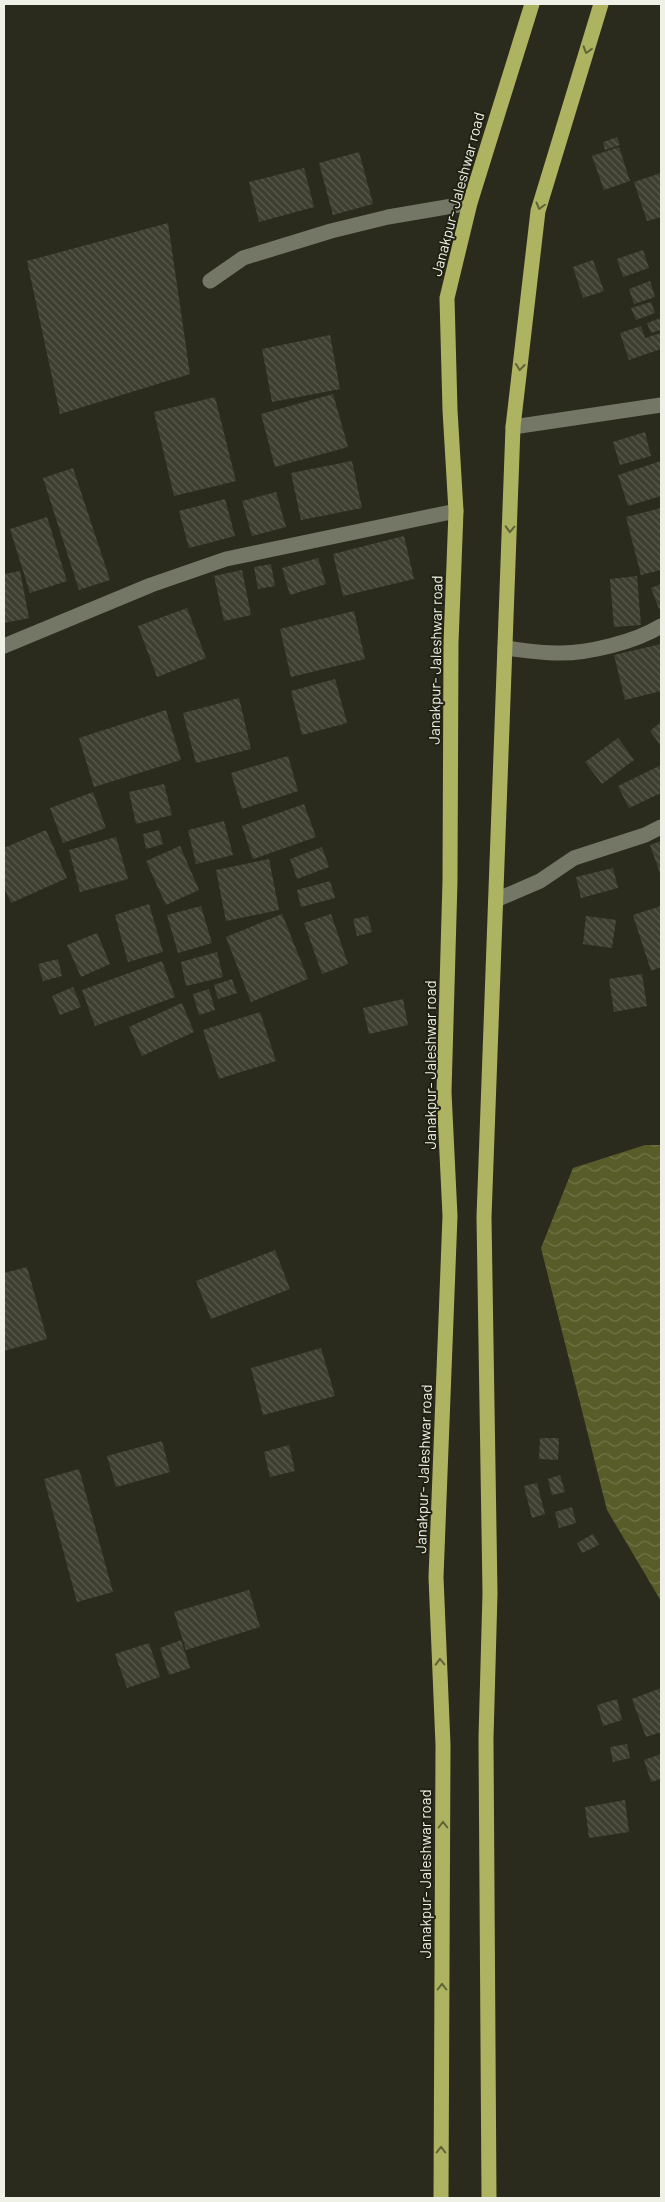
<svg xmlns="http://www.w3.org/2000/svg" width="665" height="2202" font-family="Barlow,sans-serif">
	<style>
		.water { fill: url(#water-waves) }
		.building { fill: url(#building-back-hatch) }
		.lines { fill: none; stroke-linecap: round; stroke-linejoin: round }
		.lane { stroke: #757766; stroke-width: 15 }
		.street { stroke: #757766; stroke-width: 15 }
		.highway { stroke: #adb361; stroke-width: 15 }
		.oneway { stroke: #5f6336 }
		.labels { text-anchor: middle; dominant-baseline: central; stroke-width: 4; stroke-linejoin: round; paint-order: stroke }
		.street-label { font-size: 15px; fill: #eff1e7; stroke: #202113 }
	</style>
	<defs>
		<pattern id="water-waves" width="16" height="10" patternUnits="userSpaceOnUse" patternTransform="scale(1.25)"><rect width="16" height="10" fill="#585c29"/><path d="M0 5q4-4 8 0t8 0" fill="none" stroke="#707448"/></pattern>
		<pattern id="building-back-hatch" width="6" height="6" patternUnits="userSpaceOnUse" patternTransform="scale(1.25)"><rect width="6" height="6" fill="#3e3f30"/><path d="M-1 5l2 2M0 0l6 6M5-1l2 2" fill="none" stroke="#5a5b4e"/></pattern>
	</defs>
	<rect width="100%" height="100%" fill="#2a2b1c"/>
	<path class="water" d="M 645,1145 L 661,1145 L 661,1601 L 607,1510 L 541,1248 L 573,1168 Z"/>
	<path class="building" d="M 617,137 L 620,145 L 605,150 L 603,142 Z
		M 619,147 L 630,181 L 604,190 L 592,156 Z
		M 359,152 L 373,204 L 333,215 L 319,163 Z
		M 304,168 L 314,207 L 259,222 L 249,182 Z
		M 661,173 L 661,217 L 647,221 L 634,182 Z
		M 168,223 L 190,374 L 60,414 L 27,261 Z
		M 643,250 L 649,268 L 623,277 L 617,259 Z
		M 593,260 L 604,291 L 583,298 L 573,267 Z
		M 650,281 L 655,297 L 634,304 L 629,289 Z
		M 651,302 L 655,313 L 636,320 L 631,308 Z
		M 661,318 L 661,330 L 651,333 L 647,323 Z
		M 641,326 L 645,338 L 661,333 L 661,349 L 629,360 L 620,333 Z
		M 330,335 L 340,389 L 272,402 L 262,349 Z
		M 333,394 L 348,447 L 275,467 L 261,414 Z
		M 215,397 L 236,481 L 174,496 L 154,412 Z
		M 645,432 L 651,456 L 620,465 L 613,442 Z
		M 352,461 L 362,508 L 301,520 L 291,473 Z
		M 661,461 L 661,496 L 628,506 L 618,475 Z
		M 73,468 L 110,580 L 79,590 L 43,478 Z
		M 276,492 L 286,527 L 252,536 L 242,501 Z
		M 225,499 L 235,536 L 189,548 L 179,511 Z
		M 661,508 L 661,570 L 641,575 L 626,517 Z
		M 47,517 L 67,581 L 30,593 L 10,529 Z
		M 404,536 L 414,579 L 343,596 L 333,554 Z
		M 318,558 L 326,584 L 290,595 L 282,568 Z
		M 271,564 L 275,586 L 258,589 L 254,567 Z
		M 242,570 L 251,615 L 224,621 L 214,576 Z
		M 20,571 L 29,618 L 4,623 L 4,574 Z
		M 637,576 L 641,625 L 614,627 L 610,579 Z
		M 661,584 L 661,608 L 659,609 L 651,588 Z
		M 187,608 L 206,658 L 157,677 L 138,626 Z
		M 354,611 L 365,659 L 291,677 L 280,629 Z
		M 661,644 L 661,691 L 625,700 L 614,655 Z
		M 335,679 L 347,723 L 302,735 L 291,691 Z
		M 239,698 L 251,749 L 196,763 L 183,713 Z
		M 166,710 L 181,760 L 94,787 L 79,738 Z
		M 661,722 L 661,746 L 650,731 Z
		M 618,738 L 634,760 L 602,784 L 585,762 Z
		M 288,756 L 298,791 L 242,809 L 231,773 Z
		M 661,765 L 661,793 L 629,808 L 618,786 Z
		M 164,784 L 172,815 L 136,824 L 129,792 Z
		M 93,792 L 106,828 L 63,843 L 50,808 Z
		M 304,804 L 316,837 L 253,859 L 242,826 Z
		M 224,821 L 233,855 L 196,864 L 188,830 Z
		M 46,830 L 67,878 L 11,903 L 4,887 L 4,848 Z
		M 159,830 L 163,844 L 146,849 L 143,834 Z
		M 116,837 L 128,879 L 80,892 L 69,850 Z
		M 661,841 L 661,876 L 650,845 Z
		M 180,846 L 199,890 L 166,905 L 146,861 Z
		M 322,847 L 329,867 L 297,879 L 290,859 Z
		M 269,859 L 279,910 L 226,921 L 216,870 Z
		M 613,868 L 618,888 L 581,898 L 576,877 Z
		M 330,881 L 335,898 L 301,907 L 297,890 Z
		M 149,904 L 163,952 L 128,962 L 115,915 Z
		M 201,906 L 212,943 L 178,953 L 167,915 Z
		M 661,906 L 661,967 L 651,971 L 633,915 Z
		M 282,914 L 308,979 L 251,1002 L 226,937 Z
		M 331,914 L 348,964 L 322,974 L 304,923 Z
		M 368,916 L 372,932 L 357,936 L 353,919 Z
		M 586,916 L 616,920 L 612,948 L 583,944 Z
		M 97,933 L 110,964 L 81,977 L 67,945 Z
		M 217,952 L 223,977 L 186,986 L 181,962 Z
		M 58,959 L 62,976 L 43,981 L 38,964 Z
		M 162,961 L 175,997 L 95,1026 L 82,990 Z
		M 642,974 L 647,1006 L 614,1012 L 609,979 Z
		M 232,979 L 237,993 L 218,999 L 214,985 Z
		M 73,987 L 81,1007 L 60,1015 L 52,996 Z
		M 209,989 L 215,1010 L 199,1015 L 193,994 Z
		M 403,999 L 408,1025 L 369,1034 L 363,1008 Z
		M 182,1003 L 194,1032 L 142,1056 L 129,1027 Z
		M 260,1012 L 276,1061 L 219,1079 L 203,1030 Z
		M 275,1250 L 290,1289 L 211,1319 L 196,1281 Z
		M 27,1267 L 47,1339 L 4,1351 L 4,1273 Z
		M 321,1348 L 335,1396 L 263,1415 L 251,1368 Z
		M 540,1438 L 559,1438 L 558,1460 L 539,1459 Z
		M 162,1441 L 170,1472 L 116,1487 L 107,1456 Z
		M 289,1445 L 295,1471 L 270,1477 L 264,1452 Z
		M 79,1469 L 113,1592 L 77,1602 L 44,1479 Z
		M 560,1475 L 565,1492 L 552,1495 L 548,1479 Z
		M 537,1483 L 545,1514 L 532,1518 L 524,1486 Z
		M 572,1507 L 576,1523 L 559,1528 L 555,1512 Z
		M 593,1534 L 599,1545 L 582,1553 L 577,1543 Z
		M 249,1590 L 260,1627 L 186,1650 L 174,1612 Z
		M 181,1640 L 190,1668 L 169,1675 L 160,1648 Z
		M 149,1643 L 160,1677 L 127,1688 L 115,1654 Z
		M 661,1688 L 661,1732 L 646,1737 L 632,1699 Z
		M 617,1699 L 622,1720 L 603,1726 L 597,1705 Z
		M 627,1744 L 630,1758 L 613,1762 L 610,1747 Z
		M 661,1754 L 661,1779 L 651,1782 L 644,1760 Z
		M 625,1800 L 629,1832 L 589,1838 L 585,1807 Z"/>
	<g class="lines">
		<path class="lane" d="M 513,427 L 661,405
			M 505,648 C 522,650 539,653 556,653 C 587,654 635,642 661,626
			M 496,900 L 540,881 L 574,858 L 645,835 L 661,827"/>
		<path class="street" d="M 210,281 L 243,258 L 331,231 L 388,217 L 470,203
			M 4,646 L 151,585 L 226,559 L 456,511"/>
		<path class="highway" d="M 441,2198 L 443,1745 L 436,1577 L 450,1216 L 444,1092 L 450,881 L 451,643 L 456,511 L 450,410 L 447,298 L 470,203 L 532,4
			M 489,2198 L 486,1738 L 490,1593 L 484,1217 L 513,427 L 538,211 L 601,4"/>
	</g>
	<defs><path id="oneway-chevron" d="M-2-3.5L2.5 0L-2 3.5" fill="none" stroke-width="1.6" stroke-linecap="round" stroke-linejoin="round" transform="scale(1.25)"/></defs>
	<g class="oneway">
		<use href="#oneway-chevron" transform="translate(587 50) rotate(107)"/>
		<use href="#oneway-chevron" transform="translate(540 206) rotate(105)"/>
		<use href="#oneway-chevron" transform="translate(520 367) rotate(97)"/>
		<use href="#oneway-chevron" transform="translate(510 529) rotate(92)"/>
		<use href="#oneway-chevron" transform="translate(440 1662) rotate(-92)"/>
		<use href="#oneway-chevron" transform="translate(443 1825) rotate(-90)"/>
		<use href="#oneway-chevron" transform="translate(442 1987) rotate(-90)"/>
		<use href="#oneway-chevron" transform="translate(441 2150) rotate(-90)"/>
	</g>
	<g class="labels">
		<g class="street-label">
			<text transform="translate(457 194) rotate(-75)">Janakpur- Jaleshwar road</text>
			<text transform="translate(435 660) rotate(-89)">Janakpur- Jaleshwar road</text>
			<text transform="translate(430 1065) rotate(-90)">Janakpur- Jaleshwar road</text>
			<text transform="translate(423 1469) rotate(-88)">Janakpur- Jaleshwar road</text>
			<text transform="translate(425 1874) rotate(-90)">Janakpur- Jaleshwar road</text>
		</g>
	</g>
	<rect width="665" height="2202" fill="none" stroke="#eff1e7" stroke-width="10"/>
</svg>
